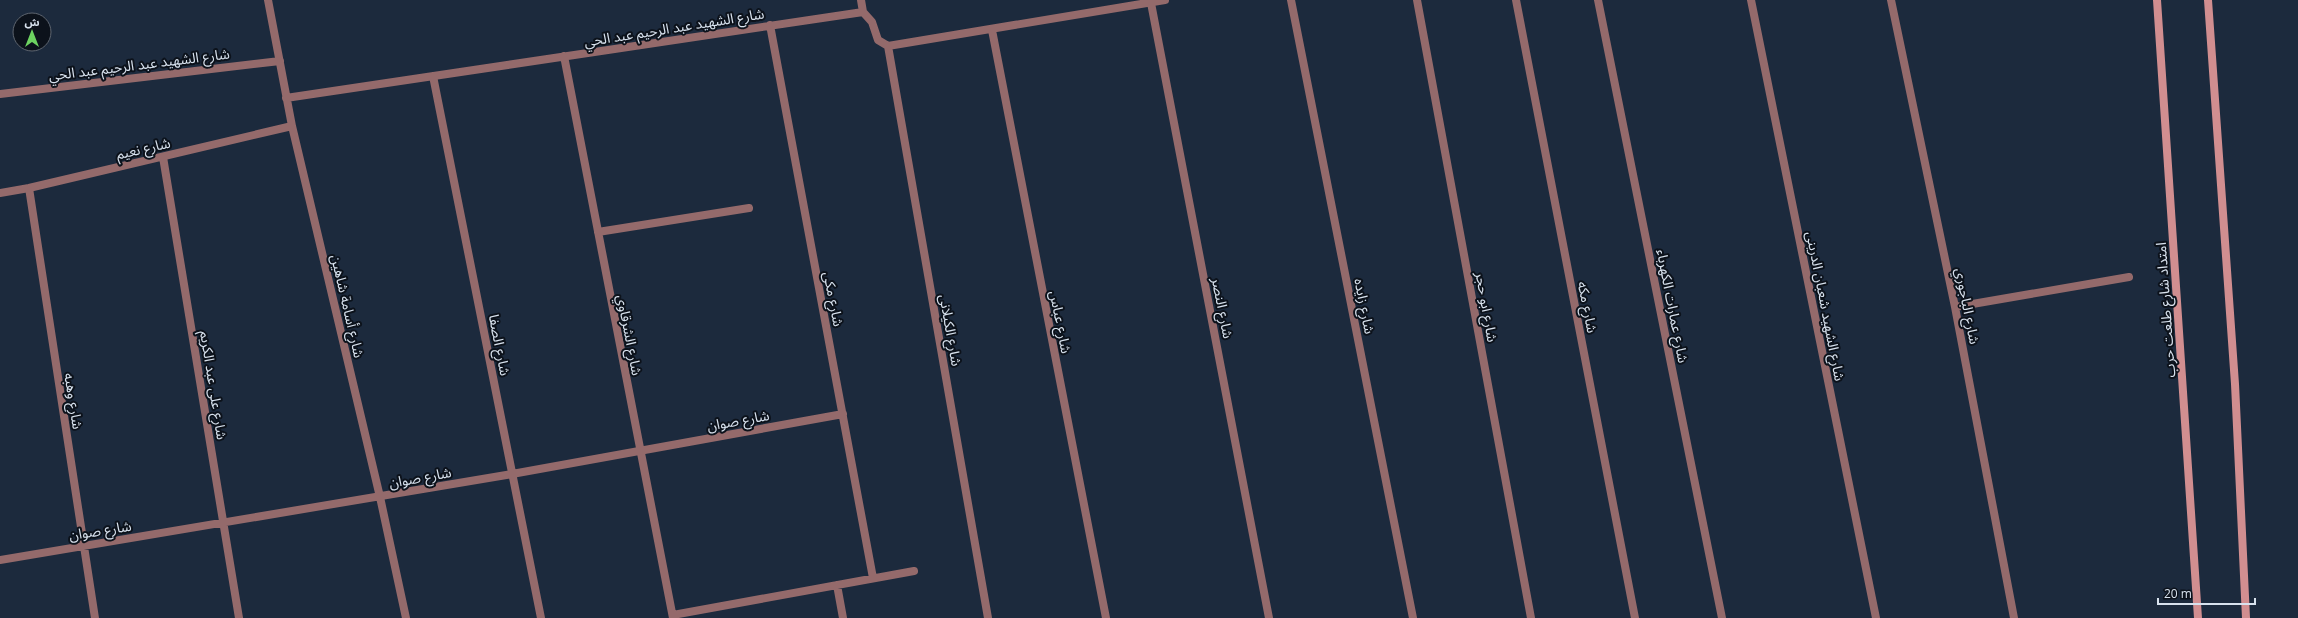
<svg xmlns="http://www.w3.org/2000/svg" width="2298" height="618" font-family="'Open Sans','Noto Sans Arabic',sans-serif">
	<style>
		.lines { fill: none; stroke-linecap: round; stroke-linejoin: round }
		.minor { stroke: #946a6b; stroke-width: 8 }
		.secondary { stroke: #d18e90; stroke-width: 8 }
		.labels { text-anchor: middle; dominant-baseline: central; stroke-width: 4; stroke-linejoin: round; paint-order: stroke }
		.street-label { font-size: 14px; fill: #d8e2ee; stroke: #0c121b }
	</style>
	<rect width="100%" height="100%" fill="#1c2a3d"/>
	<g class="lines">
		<path class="minor" d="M 268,0 L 292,126 L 380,497 L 406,618
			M 861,0 L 863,12
			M 1291,0 L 1413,618
			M 1417,0 L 1531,618
			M 1516,0 L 1635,618
			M 1598,0 L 1722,618
			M 1751,0 L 1876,618
			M 1891,0 L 1955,307 L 2014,618
			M 1151,3 L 1269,618
			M 770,25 L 873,578
			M 992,30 L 1106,618
			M 888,46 L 988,618
			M 564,56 L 673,618
			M 433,76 L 541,618
			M 0,94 L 280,61
			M 286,98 L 863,12 L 872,22 L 878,40 L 888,46 L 1165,0
			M 163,157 L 239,618
			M 29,188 L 95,618
			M 0,193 L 29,188 L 292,126
			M 598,232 L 749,208
			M 1955,307 L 2129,277
			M 0,560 L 512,474 L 843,414
			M 837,585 L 843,618
			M 673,615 L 914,571"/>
		<path class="secondary" d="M 2157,0 L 2198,618
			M 2208,0 L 2235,384 L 2246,618"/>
	</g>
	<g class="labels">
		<g class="street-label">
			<text transform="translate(674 27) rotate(-9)">شارع الشهيد عبد الرحيم عبد الحي</text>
			<text transform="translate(139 64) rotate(-7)">شارع الشهيد عبد الرحيم عبد الحي</text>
			<text transform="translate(143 148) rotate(-13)">شارع نعيم</text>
			<text transform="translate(834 299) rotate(79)">شارع مكى</text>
			<text transform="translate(348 306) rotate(77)">شارع أسامة شاهين</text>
			<text transform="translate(1365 306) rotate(79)">شارع زايده</text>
			<text transform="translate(1673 306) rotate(79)">شارع عمارات الكهرباء</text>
			<text transform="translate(1826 306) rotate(79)">شارع الشهيد شعبان الدرينى</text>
			<text transform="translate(1968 306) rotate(79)">شارع الباجوري</text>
			<text transform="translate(1487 307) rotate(80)">شارع ابو حجر</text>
			<text transform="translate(1588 307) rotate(79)">شارع مكه</text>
			<text transform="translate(1223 308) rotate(79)">شارع النصر</text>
			<text transform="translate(2165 310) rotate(-94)">امتداد شارع طلعت حرب</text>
			<text transform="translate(1061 322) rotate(79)">شارع عباس</text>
			<text transform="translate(951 330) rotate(80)">شارع الكيلانى</text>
			<text transform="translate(630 335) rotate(79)">شارع الشرقاوي</text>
			<text transform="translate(500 345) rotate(79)">شارع الصفا</text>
			<text transform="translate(214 385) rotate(81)">شارع على عبد الكريم</text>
			<text transform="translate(74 401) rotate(81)">شارع وهبه</text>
			<text transform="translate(738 420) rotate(-10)">شارع صوان</text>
			<text transform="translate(420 477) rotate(-10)">شارع صوان</text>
			<text transform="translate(100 530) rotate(-9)">شارع صوان</text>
		</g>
	</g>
	<g transform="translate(32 32)"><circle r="19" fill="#0c121b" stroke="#5e656f"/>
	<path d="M0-3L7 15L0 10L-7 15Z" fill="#6dd361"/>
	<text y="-6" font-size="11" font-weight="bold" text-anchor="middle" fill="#d8e2ee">ش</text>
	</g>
	<path d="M2158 598v6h97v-6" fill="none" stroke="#d8e2ee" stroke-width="2"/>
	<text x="2164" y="598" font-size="12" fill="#d8e2ee" stroke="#0c121b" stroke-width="3" paint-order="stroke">20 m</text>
</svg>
